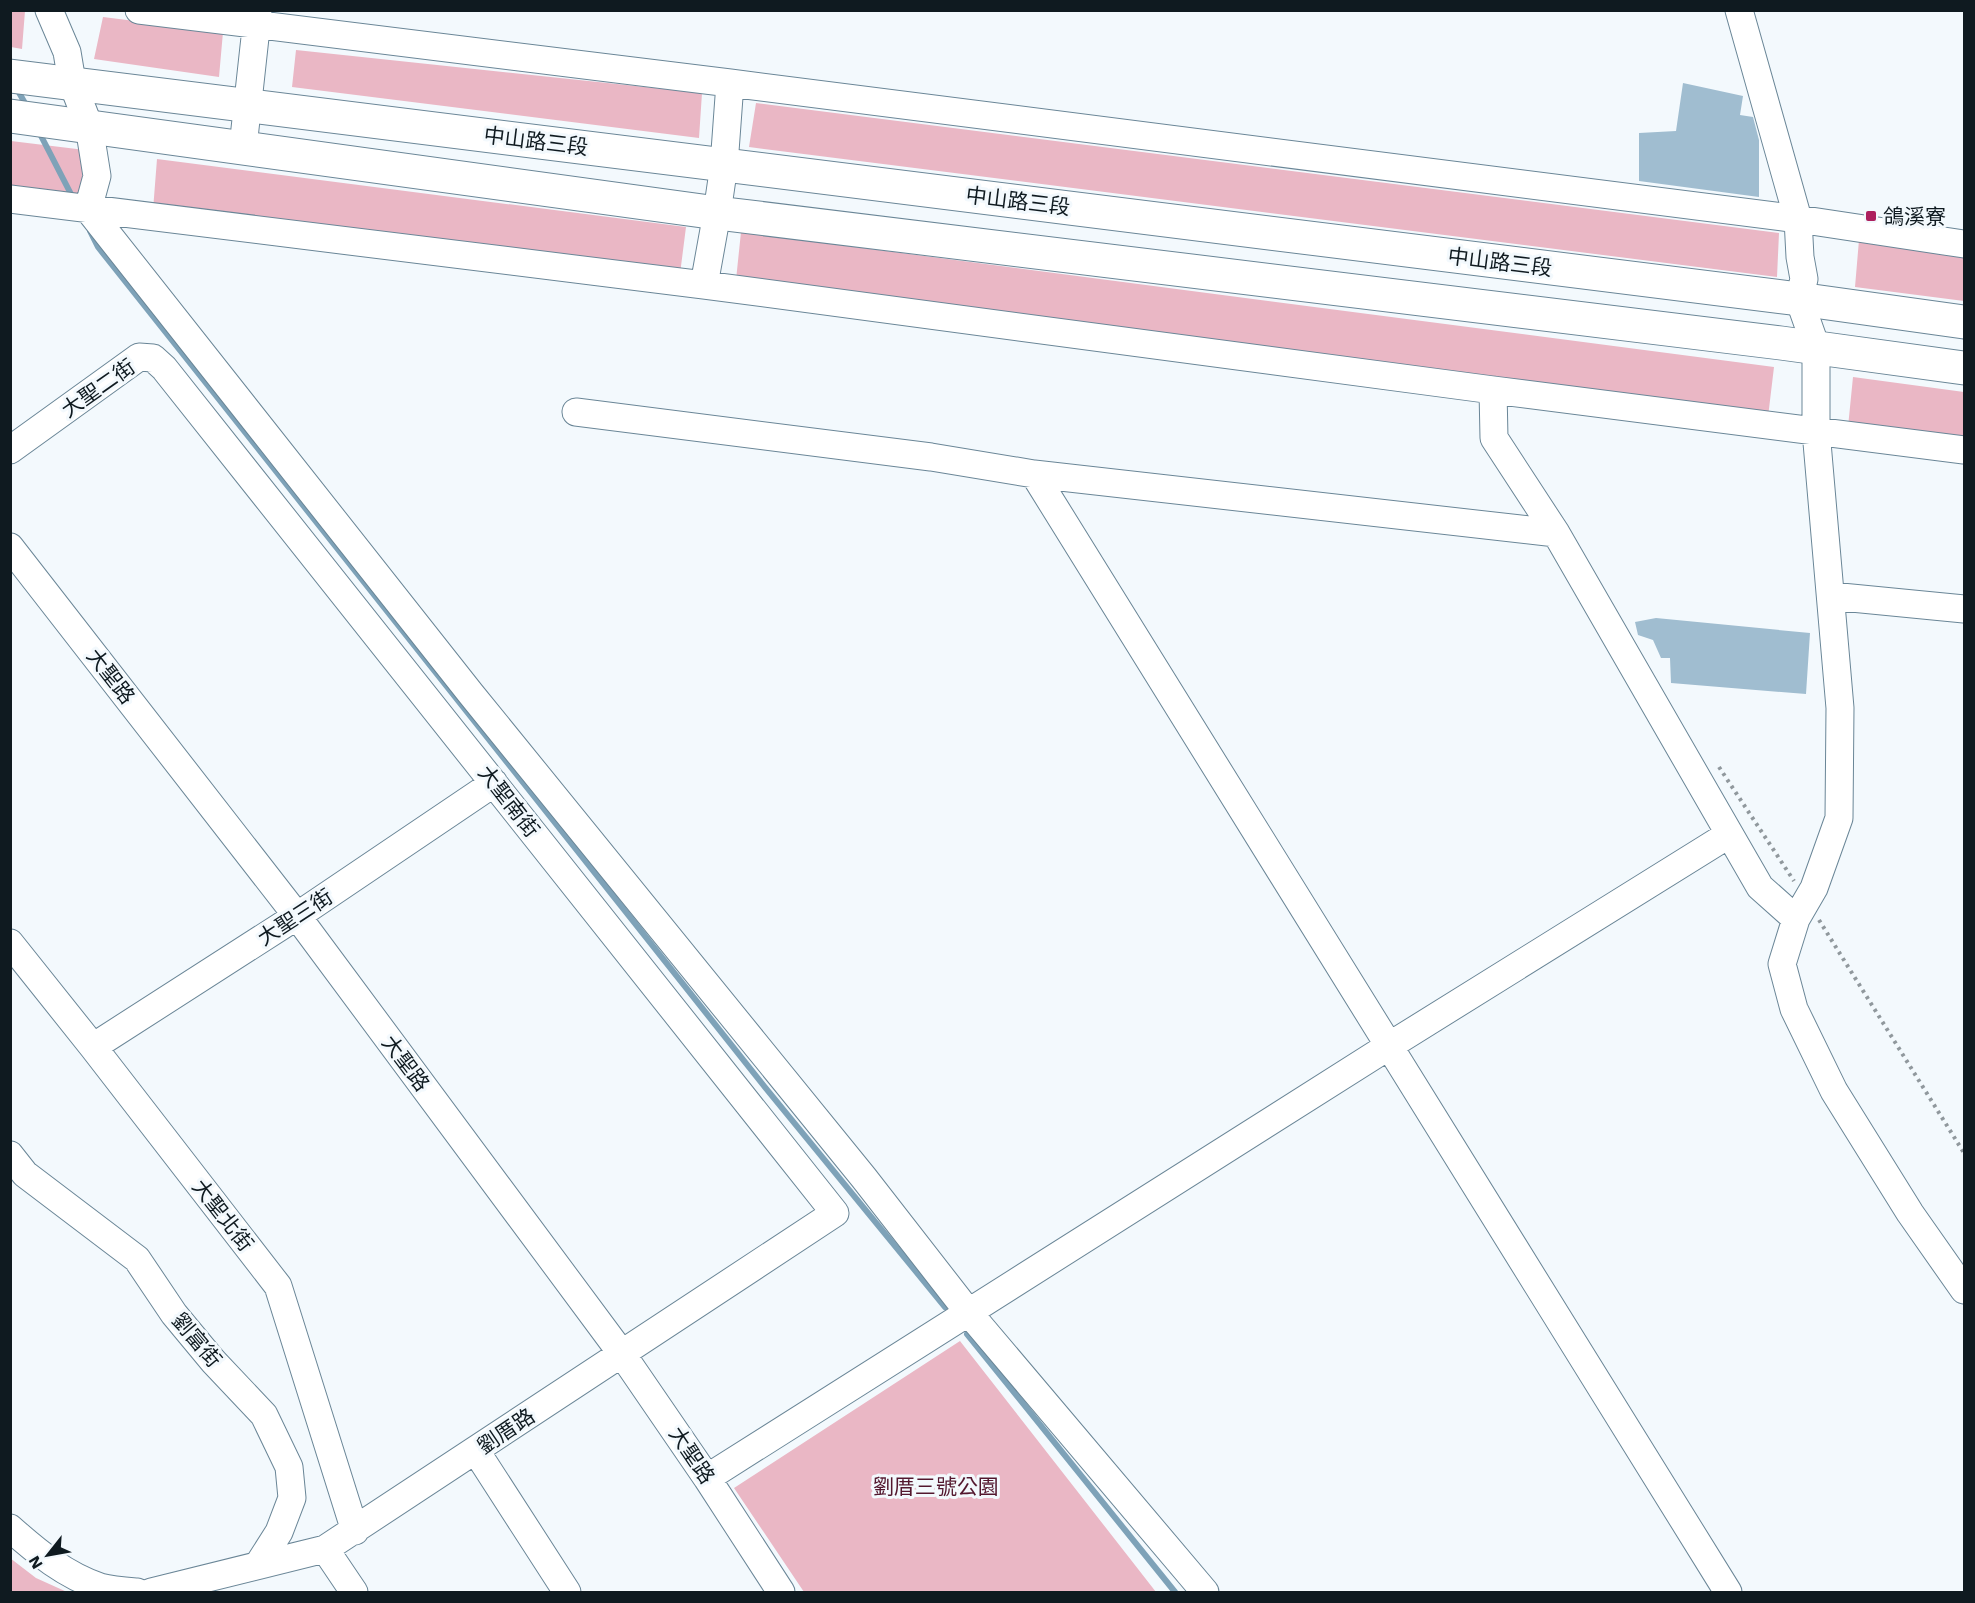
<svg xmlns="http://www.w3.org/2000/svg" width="1975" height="1603" font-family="'Work Sans','Noto Sans TC',sans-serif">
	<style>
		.green { fill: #eab7c5 }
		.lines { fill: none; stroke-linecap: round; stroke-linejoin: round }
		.stream { stroke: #7ea2b8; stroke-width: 6 }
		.building { fill: #a0bdd0 }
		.minor-casing { stroke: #6a8697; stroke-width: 29 }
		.major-casing { stroke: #6a8697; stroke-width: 35 }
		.path { stroke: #90989d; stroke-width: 4; stroke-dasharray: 3 4.5; stroke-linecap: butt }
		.minor { stroke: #fff; stroke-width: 27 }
		.major { stroke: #fff; stroke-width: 33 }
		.poi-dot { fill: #ad205e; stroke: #f3f9fd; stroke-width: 2 }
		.labels { text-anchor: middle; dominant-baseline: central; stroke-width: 6; stroke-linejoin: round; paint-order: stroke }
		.street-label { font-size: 21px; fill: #0f1a20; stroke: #f3f9fd }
		.poi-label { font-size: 21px; fill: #0f1a20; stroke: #f3f9fd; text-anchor: start }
		.park-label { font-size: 21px; fill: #53172e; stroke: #f3f9fd }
	</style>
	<rect width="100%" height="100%" fill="#f3f9fd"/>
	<path class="green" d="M 11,10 L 25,11 L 22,49 L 11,47 Z
		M 103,17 L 223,32 L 219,77 L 94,59 Z
		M 296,50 L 702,93 L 699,138 L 292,87 Z
		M 756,103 L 1779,233 L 1777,277 L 749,147 Z
		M 11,141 L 85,150 L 80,201 L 11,193 Z
		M 157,159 L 686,227 L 680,274 L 153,210 Z
		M 741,232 L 1774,367 L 1768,417 L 736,280 Z
		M 1859,240 L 1964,255 L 1964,301 L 1855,287 Z
		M 1853,377 L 1964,392 L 1964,442 L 1848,427 Z
		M 960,1341 L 1156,1592 L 804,1592 L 734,1488 Z
		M 10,1558 L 36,1578 L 67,1592 L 11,1592 Z"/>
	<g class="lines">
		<path class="stream" d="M 16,87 L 27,107
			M 38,130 L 73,198
			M 90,231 L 98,247 L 764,1086 L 945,1307
			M 967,1334 L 1175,1592"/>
	</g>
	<path class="building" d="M 1683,83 L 1743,96 L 1740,115 L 1753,117 L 1759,140 L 1759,197 L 1639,181 L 1639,133 L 1676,131 Z
		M 1656,618 L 1810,633 L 1806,694 L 1671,683 L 1670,658 L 1661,658 L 1653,640 L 1638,635 L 1635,622 Z"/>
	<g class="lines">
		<defs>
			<path id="minor" d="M 49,10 L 67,52 L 72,82 L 89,126 L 97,176 L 88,209 L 471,694 L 864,1178 L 969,1313 L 1205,1592
				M 139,10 L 730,83 L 1798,219 L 1964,244
				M 1739,10 L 1798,219 L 1800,257 L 1804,279 L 1799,299 L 1816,347 L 1816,431 L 1840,708 L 1839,818 L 1814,888 L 1796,919 L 1782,964 L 1794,1009 L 1834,1091 L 1910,1213 L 1964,1290
				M 243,147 L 258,10
				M 10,199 L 704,285 L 1493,390 L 1964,450
				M 704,285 L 717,213 L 724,165 L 730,83
				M 1493,390 L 1494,438 L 1556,533 L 1760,887 L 1796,919
				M 576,412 L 931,457 L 1034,474 L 1556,533
				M 10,450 L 139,357 L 153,358 L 164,368 L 835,1213 L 325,1549 L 151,1592
				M 1034,474 L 1728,1592
				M 10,547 L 297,916 L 622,1354 L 707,1478 L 781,1592
				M 1831,596 L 1964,609
				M 10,943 L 93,1047 L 278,1286 L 355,1531
				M 93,1047 L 297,916 L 494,783
				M 10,1155 L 25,1174 L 137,1259 L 174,1314 L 213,1361 L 264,1415 L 289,1467 L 292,1498 L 279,1532 L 258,1565
				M 476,1451 L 567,1592
				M 707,1478 L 1389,1046 L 1728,835
				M 10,1528 C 38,1553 65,1575 100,1587 C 112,1590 125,1591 137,1592
				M 325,1549 L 354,1592"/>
			<path id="major" d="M 10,76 L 1799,299 L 1964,322
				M 10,116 L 717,213 L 1781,343 L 1964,368"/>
		</defs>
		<use href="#minor" class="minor-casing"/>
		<use href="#major" class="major-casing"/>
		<path class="path" d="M 1719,767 L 1794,881
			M 1819,920 L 1964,1153"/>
		<use href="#minor" class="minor"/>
		<use href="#major" class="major"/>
	</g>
	<rect class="poi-dot" x="1865" y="210" width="12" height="12" rx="3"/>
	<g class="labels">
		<g class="street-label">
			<text transform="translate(536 141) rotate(7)">中山路三段</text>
			<text transform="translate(1018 201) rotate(7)">中山路三段</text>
			<text transform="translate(1500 262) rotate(7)">中山路三段</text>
			<text transform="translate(98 388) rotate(-35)">大聖二街</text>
			<text transform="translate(111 676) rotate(52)">大聖路</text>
			<text transform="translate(509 801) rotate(52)">大聖南街</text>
			<text transform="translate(295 917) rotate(-33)">大聖三街</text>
			<text transform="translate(406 1063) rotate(53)">大聖路</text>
			<text transform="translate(223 1215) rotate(52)">大聖北街</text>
			<text transform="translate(197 1340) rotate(50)">劉富街</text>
			<text transform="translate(506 1431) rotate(-34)">劉厝路</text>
			<text transform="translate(692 1455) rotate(56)">大聖路</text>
		</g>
		<g class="poi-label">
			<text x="1883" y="216">鴿溪寮</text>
		</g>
		<g class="park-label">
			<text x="936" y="1486">劉厝三號公園</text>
		</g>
	</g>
	<rect width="1975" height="1603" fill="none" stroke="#0f1a20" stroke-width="24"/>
	<g transform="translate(48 1555) rotate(239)" stroke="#f3f9fd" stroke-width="4.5" paint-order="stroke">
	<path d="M0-4.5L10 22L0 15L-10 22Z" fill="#0f1a20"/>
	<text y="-9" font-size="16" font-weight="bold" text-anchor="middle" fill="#0f1a20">N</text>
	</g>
</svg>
